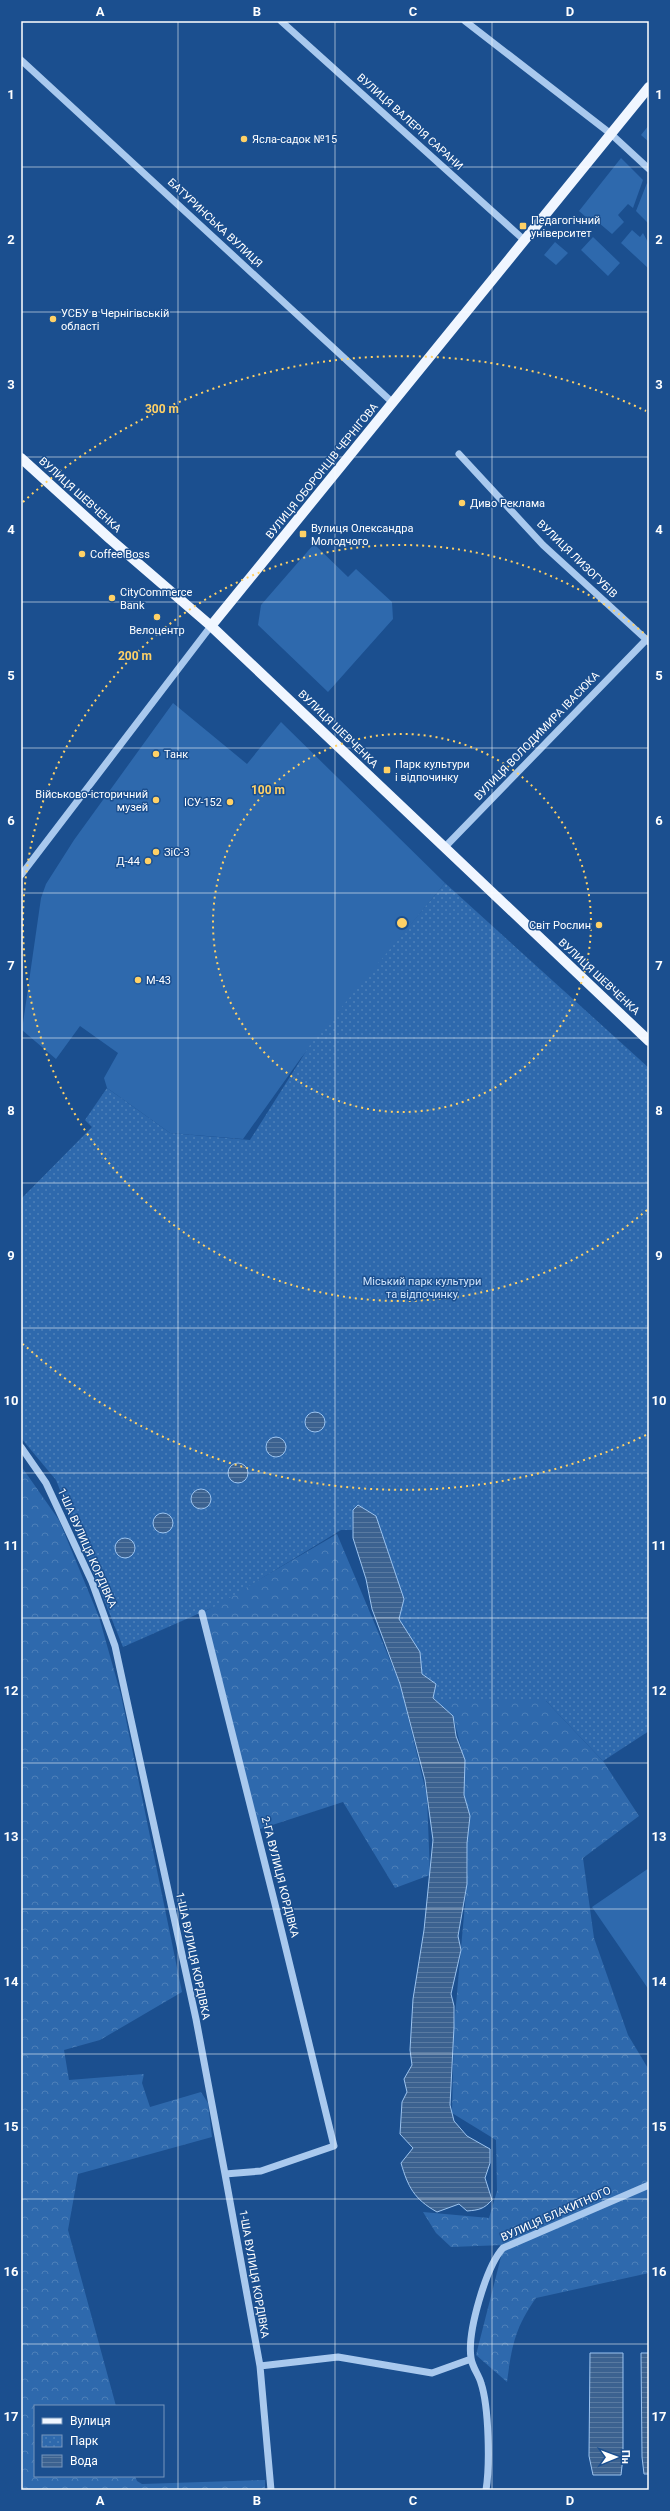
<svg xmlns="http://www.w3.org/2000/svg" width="670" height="2511" font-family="Roboto,sans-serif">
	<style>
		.grass { fill: #2e69ad }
		.forest { fill: url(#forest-crowns) }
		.park { fill: url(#park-dots) }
		.water { fill: url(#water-rules); stroke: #9cc4f0 }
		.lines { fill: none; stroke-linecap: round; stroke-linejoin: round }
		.minor { stroke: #a9c9ee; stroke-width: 7 }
		.major { stroke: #f0f6ff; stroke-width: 10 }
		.grid { fill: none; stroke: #fff; stroke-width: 1; stroke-opacity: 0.55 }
		.ring { fill: none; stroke: #ffd166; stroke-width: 2; stroke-dasharray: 2 4 }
		.poi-dot { fill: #ffd166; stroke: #1b4f8f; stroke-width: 1.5 }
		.labels { text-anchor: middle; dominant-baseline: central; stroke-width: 3; stroke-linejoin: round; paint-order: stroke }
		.street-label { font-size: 11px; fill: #fff; stroke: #1b4f8f }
		.poi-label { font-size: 11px; fill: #fff; stroke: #1b4f8f; text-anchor: start }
		.park-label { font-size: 11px; fill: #cfe3fa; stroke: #1b4f8f }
		.centre { fill: #ffd166; stroke: #1b4f8f; stroke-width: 2 }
		.ring-label { font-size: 12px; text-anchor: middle; font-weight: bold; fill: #ffd166; stroke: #1b4f8f; stroke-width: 3; stroke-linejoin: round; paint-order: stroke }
		.neatline { fill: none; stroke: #fff; stroke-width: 1.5 }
		.grid-label { font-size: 13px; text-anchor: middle; font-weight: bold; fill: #fff }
	</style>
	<defs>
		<pattern id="forest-crowns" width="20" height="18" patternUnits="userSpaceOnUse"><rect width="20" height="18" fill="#2e69ad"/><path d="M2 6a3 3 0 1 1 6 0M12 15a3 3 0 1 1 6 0" fill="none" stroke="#4d80b9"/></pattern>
		<pattern id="park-dots" width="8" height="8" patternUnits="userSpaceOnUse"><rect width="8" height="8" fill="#2e69ad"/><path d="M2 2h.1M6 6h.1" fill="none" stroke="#4d80b9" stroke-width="1.8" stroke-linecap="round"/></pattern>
		<pattern id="water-rules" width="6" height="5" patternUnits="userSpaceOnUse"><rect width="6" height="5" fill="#3c6290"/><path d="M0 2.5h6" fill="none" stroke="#597aa1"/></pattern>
	</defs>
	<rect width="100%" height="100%" fill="#1b4f8f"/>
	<path class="grass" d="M 649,125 L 649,142 L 641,135 Z
		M 621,158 L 643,180 L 633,208 L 628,204 L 618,215 L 624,222 L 612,234 L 599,223 L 596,226 L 579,211 Z
		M 647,183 L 649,185 L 649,224 L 636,211 Z
		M 632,230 L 640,237 L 643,233 L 649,244 L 648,268 L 621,243 Z
		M 593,237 L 620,263 L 608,276 L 581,250 Z
		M 555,242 L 568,253 L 556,265 L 544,255 Z
		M 314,544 L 348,577 L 356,569 L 392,602 L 393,619 L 328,692 L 258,625 L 261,605 Z
		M 173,703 L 247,764 L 281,722 L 445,883 L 301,1058 L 243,1139 L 170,1133 L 107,1088 L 104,1078 L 118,1053 L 80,1026 L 56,1059 L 22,1030 L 41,898 L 46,884 L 74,840 Z
		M 649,1868 L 649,1990 L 592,1907 Z"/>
	<path class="forest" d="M 21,1466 L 59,1520 L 99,1617 L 121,1695 L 182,1992 L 100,2040 L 64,2050 L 69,2080 L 144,2074 L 142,2083 L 150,2107 L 201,2092 L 208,2103 L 212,2137 L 78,2174 L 68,2230 L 116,2406 L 35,2406 L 35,2476 L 135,2476 L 137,2481 L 142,2484 L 265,2480 L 265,2490 L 21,2490 Z
		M 337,1534 L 400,1684 L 427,1796 L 430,1875 L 395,1888 L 343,1802 L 257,1830 L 202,1613 Z
		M 406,1599 L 518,1700 L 546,1701 L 603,1761 L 639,1816 L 583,1858 L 594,1938 L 628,2035 L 649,2070 L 649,2273 L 536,2298 C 515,2328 512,2345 507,2382 L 476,2355 L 504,2245 L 451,2247 L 436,2233 L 423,2212 L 489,2218 L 497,2191 L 496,2140 L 452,2113 L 454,2027 L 468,1870 L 467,1843 L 470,1816 L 464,1795 L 465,1763 L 453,1716 L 437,1701 L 435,1676 Z"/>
	<path class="park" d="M 445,883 L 649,1068 L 649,1731 L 603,1761 L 546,1701 L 437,1701 L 433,1697 L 436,1684 L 422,1674 L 420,1652 L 399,1619 L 404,1599 L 376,1516 L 358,1505 L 353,1510 L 352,1530 L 341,1530 L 218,1605 L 123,1647 L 56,1480 L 21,1438 L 21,1199 L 92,1127 L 85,1120 L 107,1088 L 170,1133 L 250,1140 L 310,1045 Z"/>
	<path class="water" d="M305 1422a10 10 0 1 1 20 0a10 10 0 1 1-20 0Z
		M266 1447a10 10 0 1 1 20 0a10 10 0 1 1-20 0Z
		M228 1473a10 10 0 1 1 20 0a10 10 0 1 1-20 0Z
		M191 1499a10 10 0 1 1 20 0a10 10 0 1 1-20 0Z
		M 358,1505 L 376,1516 L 404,1599 L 399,1619 L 420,1652 L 422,1674 L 436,1684 L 433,1698 L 453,1716 L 456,1736 L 465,1760 L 464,1795 L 470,1816 L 467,1843 L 467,1884 L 458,1936 L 461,1950 L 451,1994 L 454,2006 L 454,2027 L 450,2105 L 454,2121 L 467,2136 L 490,2149 L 490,2163 L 485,2178 L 492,2200 C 484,2209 479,2210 467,2211 L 459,2204 L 437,2212 C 414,2199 408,2187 401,2163 L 413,2148 L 400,2134 L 402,2102 L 407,2092 L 404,2079 L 412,2065 L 410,2050 L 413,1999 L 424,1930 L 433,1840 L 425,1780 L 400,1684 L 372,1609 L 366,1579 L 353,1538 L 353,1510 Z
		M153 1523a10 10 0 1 1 20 0a10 10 0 1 1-20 0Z
		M115 1548a10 10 0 1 1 20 0a10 10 0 1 1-20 0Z
		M 590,2353 L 623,2353 L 623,2457 L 621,2475 L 593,2475 L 589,2456 Z
		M 641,2353 L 649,2353 L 649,2474 L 644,2474 L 642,2457 Z"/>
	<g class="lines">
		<path class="minor" d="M 281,21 L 523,239
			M 465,21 L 611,134 L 649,169
			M 21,60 L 393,403
			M 459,454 L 543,545 L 649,642
			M 444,848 L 646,640
			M 21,875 L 211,626
			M 21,1447 L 46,1483 L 92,1582 L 115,1646 L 196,2019 L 225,2174 L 260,2366 L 271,2490
			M 202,1613 L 275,1904 L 334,2146 L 261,2171 L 225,2174
			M 260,2366 L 338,2357 L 432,2373 L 471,2359
			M 486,2490 C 490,2465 489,2407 481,2383 C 479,2375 472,2367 471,2358 C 467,2332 486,2267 503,2248 L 649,2185"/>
		<path class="major" d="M 21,458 L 110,539 L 211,626 L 649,1041
			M 211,626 L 649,87"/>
	</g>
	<path class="grid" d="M 178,21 L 178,2490M 335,21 L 335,2490M 492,21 L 492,2490M 21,167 L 649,167M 21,312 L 649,312M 21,457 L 649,457M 21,602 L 649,602M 21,748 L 649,748M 21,893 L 649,893M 21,1038 L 649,1038M 21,1183 L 649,1183M 21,1328 L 649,1328M 21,1473 L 649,1473M 21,1618 L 649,1618M 21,1763 L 649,1763M 21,1909 L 649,1909M 21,2054 L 649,2054M 21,2199 L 649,2199M 21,2344 L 649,2344"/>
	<g class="ring">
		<circle cx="402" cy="923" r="189"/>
		<path d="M647 1210A378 378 0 1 1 647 636"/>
		<path d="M646 1435A567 567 0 0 1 23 1344M23 502A567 567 0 0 1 646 411"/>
	</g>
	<g class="poi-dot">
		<circle cx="244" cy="139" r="4"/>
		<rect x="519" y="222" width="8" height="8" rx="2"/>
		<circle cx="53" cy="319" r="4"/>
		<circle cx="462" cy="503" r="4"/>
		<rect x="299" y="530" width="8" height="8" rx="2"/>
		<circle cx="82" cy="554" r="4"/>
		<circle cx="112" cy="598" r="4"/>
		<circle cx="157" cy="617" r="4"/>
		<circle cx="156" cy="754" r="4"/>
		<rect x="383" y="766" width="8" height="8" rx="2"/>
		<circle cx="156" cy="800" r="4"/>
		<circle cx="230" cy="802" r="4"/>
		<circle cx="156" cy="852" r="4"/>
		<circle cx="148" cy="861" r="4"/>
		<circle cx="599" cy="925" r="4"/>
		<circle cx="138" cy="980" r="4"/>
	</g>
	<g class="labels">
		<g class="street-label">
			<text transform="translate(410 122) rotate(42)">ВУЛИЦЯ ВАЛЕРІЯ САРАНИ</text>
			<text transform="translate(215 223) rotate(43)">БАТУРИНСЬКА ВУЛИЦЯ</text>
			<text transform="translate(322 471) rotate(-51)">ВУЛИЦЯ ОБОРОНЦІВ ЧЕРНІГОВА</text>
			<text transform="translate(80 495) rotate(42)">ВУЛИЦЯ ШЕВЧЕНКА</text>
			<text transform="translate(577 559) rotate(44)">ВУЛИЦЯ ЛИЗОГУБІВ</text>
			<text transform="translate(338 729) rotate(44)">ВУЛИЦЯ ШЕВЧЕНКА</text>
			<text transform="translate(537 736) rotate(-46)">ВУЛИЦЯ ВОЛОДИМИРА ІВАСЮКА</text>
			<text transform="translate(599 977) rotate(43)">ВУЛИЦЯ ШЕВЧЕНКА</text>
			<text transform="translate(87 1548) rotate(66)">1-ША ВУЛИЦЯ КОРДІВКА</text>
			<text transform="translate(280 1877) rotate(76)">2-ГА ВУЛИЦЯ КОРДІВКА</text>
			<text transform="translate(193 1956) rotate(78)">1-ША ВУЛИЦЯ КОРДІВКА</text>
			<text transform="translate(556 2214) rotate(-24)">ВУЛИЦЯ БЛАКИТНОГО</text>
			<text transform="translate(254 2274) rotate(80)">1-ША ВУЛИЦЯ КОРДІВКА</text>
		</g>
		<g class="poi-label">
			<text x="252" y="139">Ясла-садок №15</text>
			<text x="531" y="220">Педагогічний<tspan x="531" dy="13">університет</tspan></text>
			<text x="61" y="313">УСБУ в Чернігівській<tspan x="61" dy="13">області</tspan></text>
			<text x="470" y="503">Диво Реклама</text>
			<text x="311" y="528">Вулиця Олександра<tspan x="311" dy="13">Молодчого</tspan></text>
			<text x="90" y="554">Coffee Boss</text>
			<text x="120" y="592">CityCommerce<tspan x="120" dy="13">Bank</tspan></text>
			<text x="157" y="630" text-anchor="middle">Велоцентр</text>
			<text x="164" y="754">Танк</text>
			<text x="395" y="764">Парк культури<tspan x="395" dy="13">і відпочинку</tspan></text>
			<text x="148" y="794" text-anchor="end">Військово-історичний<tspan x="148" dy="13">музей</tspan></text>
			<text x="222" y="802" text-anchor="end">ІСУ-152</text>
			<text x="164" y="852">ЗіС-3</text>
			<text x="140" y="861" text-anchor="end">Д-44</text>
			<text x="591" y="925" text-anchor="end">Світ Рослин</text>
			<text x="146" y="980">М-43</text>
		</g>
		<g class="park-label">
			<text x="422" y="1281">Міський парк культури<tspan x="422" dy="13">та відпочинку</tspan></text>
		</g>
	</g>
	<circle cx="402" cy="923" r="6" class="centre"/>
	<g class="ring-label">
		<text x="162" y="413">300 m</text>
		<text x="135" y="660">200 m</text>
		<text x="268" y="794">100 m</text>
	</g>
	<rect width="670" height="2511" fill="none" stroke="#1b4f8f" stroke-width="44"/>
	<rect x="34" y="2405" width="130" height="72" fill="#1b4f8f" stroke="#7695bc"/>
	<rect x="42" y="2418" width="20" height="6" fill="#f0f6ff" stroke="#7695bc"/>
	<text x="70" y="2425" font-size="12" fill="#ffffff">Вулиця</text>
	<rect x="42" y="2435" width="20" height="12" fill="url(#park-dots)" stroke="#7695bc"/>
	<text x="70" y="2445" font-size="12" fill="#ffffff">Парк</text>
	<rect x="42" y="2455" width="20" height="12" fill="url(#water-rules)" stroke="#7695bc"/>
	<text x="70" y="2465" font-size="12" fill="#ffffff">Вода</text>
	<g transform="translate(616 2457) rotate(89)" stroke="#1b4f8f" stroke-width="3" paint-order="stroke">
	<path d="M0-3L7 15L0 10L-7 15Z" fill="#ffffff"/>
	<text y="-6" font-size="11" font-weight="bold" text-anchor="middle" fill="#ffffff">Пн</text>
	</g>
	<rect x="22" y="22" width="626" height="2467" class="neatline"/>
	<g class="grid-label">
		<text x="100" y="16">A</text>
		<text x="257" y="16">B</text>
		<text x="413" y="16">C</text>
		<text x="570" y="16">D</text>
		<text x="11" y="99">1</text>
		<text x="659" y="99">1</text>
		<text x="11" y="244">2</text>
		<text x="659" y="244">2</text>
		<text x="11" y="389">3</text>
		<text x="659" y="389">3</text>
		<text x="11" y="534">4</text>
		<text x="659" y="534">4</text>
		<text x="11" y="680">5</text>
		<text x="659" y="680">5</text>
		<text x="11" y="825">6</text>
		<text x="659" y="825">6</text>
		<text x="11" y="970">7</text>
		<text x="659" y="970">7</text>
		<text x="11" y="1115">8</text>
		<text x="659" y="1115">8</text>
		<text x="11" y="1260">9</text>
		<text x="659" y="1260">9</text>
		<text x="11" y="1405">10</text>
		<text x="659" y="1405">10</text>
		<text x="11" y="1550">11</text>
		<text x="659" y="1550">11</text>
		<text x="11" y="1695">12</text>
		<text x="659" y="1695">12</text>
		<text x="11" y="1841">13</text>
		<text x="659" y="1841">13</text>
		<text x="11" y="1986">14</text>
		<text x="659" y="1986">14</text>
		<text x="11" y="2131">15</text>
		<text x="659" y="2131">15</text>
		<text x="11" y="2276">16</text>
		<text x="659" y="2276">16</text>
		<text x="11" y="2421">17</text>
		<text x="659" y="2421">17</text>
		<text x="100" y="2505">A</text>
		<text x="257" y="2505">B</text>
		<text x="413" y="2505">C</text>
		<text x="570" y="2505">D</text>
	</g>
</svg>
